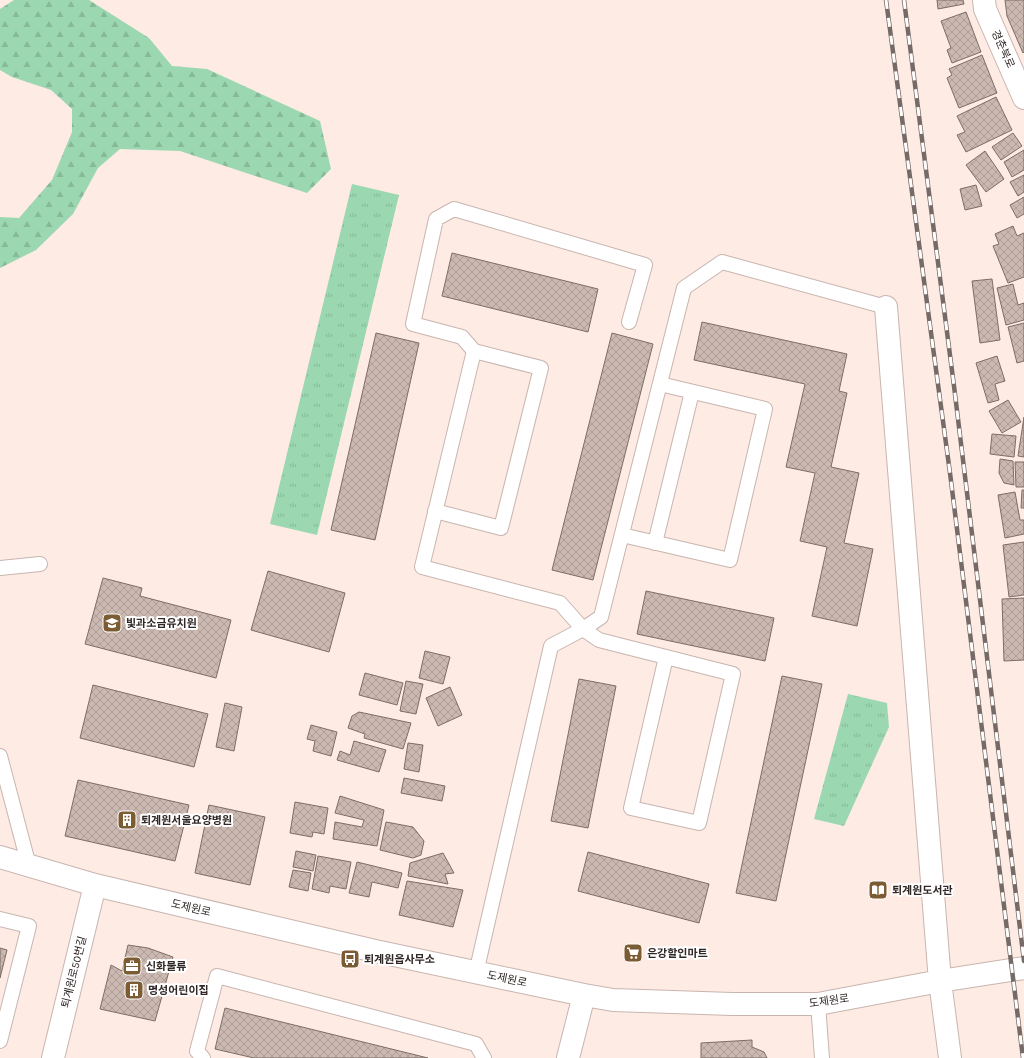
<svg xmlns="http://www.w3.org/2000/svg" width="1024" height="1058" font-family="Karla,'Noto Sans KR',sans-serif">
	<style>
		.forest { fill: url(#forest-firs) }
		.park { fill: url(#park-tufts) }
		.building { fill: url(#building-cross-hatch); stroke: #7d6d67 }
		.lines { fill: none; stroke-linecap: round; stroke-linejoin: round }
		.lane-casing { stroke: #c8b5af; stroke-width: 16 }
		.street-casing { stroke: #c8b5af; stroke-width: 24 }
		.secondary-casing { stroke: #c8b5af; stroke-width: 24 }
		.lane { stroke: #fff; stroke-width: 14 }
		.street { stroke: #fff; stroke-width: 22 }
		.secondary { stroke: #fff; stroke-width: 22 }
		.rail-casing { stroke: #756a66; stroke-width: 4.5 }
		.rail { stroke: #fff; stroke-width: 3; stroke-dasharray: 9; stroke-linecap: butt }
		.labels { text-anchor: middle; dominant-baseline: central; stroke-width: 4; stroke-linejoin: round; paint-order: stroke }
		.street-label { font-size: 11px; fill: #2f2826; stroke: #fff }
		.poi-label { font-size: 11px; font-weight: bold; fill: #2f2826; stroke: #fff; text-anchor: start }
	</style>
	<defs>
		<pattern id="forest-firs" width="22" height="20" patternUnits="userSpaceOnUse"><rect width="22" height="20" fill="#9bd7b1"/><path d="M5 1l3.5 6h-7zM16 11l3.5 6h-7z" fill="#86b998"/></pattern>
		<pattern id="park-tufts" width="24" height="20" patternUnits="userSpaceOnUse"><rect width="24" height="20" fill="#9bd7b1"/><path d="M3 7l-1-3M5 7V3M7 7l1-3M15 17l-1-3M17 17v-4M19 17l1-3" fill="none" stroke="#86b998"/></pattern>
		<pattern id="building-cross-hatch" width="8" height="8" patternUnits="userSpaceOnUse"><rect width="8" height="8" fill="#cab8b1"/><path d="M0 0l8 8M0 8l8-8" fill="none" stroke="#ae9e98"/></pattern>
	</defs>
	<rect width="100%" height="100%" fill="#feebe4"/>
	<path class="forest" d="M 14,0 L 89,0 L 149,38 L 172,66 L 207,69 L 320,121 L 331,169 L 307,193 L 180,151 L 120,149 L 98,168 L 73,214 L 36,250 L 0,268 L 0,217 L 19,218 L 52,180 L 72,132 L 72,109 L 51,90 L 12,77 L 0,70 L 0,9 Z"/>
	<path class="park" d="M 352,184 L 399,195 L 317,535 L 270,524 Z
		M 848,694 L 887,703 L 889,727 L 844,826 L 814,819 Z"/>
	<path class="building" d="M 937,0 L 963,0 L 964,4 L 938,9 Z
		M 1005,0 L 1024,0 L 1024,52 L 1023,53 L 1007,16 Z
		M 966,12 L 981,52 L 952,63 L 947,50 L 951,48 L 941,21 Z
		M 982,55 L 997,93 L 959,108 L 947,78 L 952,75 L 949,69 Z
		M 996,97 L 1012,130 L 966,152 L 957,135 L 965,132 L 957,116 Z
		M 1013,133 L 1022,146 L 1001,160 L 992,147 Z
		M 1024,150 L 1024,170 L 1012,177 L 1004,162 Z
		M 985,151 L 1004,179 L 986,192 L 966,165 Z
		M 1024,175 L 1024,192 L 1018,196 L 1010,182 Z
		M 976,185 L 982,206 L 965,210 L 960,189 Z
		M 1024,197 L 1024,214 L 1017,218 L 1010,205 Z
		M 1013,226 L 1017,236 L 1024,233 L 1024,277 L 1008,283 L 993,246 L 999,244 L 995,234 Z
		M 452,253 L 598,289 L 588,332 L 442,296 Z
		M 992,279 L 1000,340 L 980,343 L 972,281 Z
		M 1013,284 L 1018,305 L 1024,303 L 1024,320 L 1006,325 L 997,288 Z
		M 702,322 L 847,354 L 839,391 L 847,393 L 831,467 L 859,473 L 844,543 L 873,549 L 857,626 L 812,616 L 827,547 L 800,541 L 815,473 L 786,467 L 805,384 L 694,360 Z
		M 1024,323 L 1024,361 L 1017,363 L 1008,327 Z
		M 376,333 L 419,343 L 375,540 L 331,530 Z
		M 612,333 L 653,344 L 593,580 L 552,570 Z
		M 997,356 L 1005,381 L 995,384 L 999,400 L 988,403 L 976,363 Z
		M 1008,400 L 1021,422 L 1002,433 L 989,411 Z
		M 1024,417 L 1024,457 L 1018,456 Z
		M 992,434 L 1016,436 L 1014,457 L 990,454 Z
		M 1000,459 L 1013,461 L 1014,485 L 1004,483 L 999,473 Z
		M 1015,462 L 1024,462 L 1024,487 L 1016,487 Z
		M 1022,490 L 1024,490 L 1024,508 L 1021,508 Z
		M 1015,492 L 1020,520 L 1024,520 L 1024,534 L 1005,538 L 998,495 Z
		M 1024,542 L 1024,595 L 1009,597 L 1003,545 Z
		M 268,571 L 345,593 L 329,652 L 251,630 Z
		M 103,578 L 142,588 L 140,596 L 231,620 L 216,678 L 85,644 Z
		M 646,591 L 774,618 L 765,661 L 637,634 Z
		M 1024,598 L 1024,660 L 1004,661 L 1002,599 Z
		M 425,651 L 450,657 L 443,684 L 419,678 Z
		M 365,673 L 403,683 L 397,705 L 359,695 Z
		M 782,676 L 822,684 L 776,901 L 736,893 Z
		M 579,679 L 616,686 L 588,828 L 551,821 Z
		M 406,681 L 423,684 L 416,714 L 400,711 Z
		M 93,685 L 208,714 L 194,767 L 80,738 Z
		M 450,687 L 462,715 L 438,726 L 426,698 Z
		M 225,703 L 242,707 L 234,751 L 216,747 Z
		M 359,712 L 411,723 L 403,749 L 364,738 L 365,734 L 348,728 L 352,716 Z
		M 311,725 L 337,732 L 331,756 L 313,751 L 315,741 L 307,739 Z
		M 354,741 L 386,750 L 379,772 L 337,760 L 340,751 L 350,755 Z
		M 408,743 L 423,745 L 419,772 L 404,769 Z
		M 404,778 L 445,786 L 442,801 L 401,793 Z
		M 78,780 L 189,805 L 175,861 L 65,836 Z
		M 340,796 L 384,810 L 377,846 L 333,839 L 335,822 L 362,827 L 364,820 L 335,813 Z
		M 295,802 L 328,808 L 324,834 L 313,832 L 312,837 L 290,833 Z
		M 209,805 L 265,817 L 250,885 L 195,873 Z
		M 386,822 L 413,827 L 424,841 L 421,855 L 413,858 L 380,850 Z
		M 296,851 L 316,855 L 313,871 L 293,867 Z
		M 588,852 L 709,884 L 699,923 L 578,891 Z
		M 443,853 L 454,873 L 445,874 L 448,884 L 408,876 L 410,863 Z
		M 318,856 L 351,862 L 346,889 L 330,886 L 329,893 L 312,889 Z
		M 357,862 L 402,873 L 398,888 L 372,882 L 369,897 L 349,893 Z
		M 293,870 L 311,873 L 308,891 L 289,887 Z
		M 407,881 L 463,890 L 453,927 L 399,915 Z
		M 128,945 L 148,948 L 173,957 L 155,1021 L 100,1009 L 111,965 L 122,971 Z
		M 0,948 L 7,950 L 0,978 Z
		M 225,1008 L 428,1058 L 254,1058 L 215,1049 Z
		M 752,1040 L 752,1047 L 764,1052 L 767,1058 L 701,1058 L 701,1043 Z"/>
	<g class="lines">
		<defs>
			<path id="lane" d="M 474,351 L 462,337 L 413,324 L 436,219 L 454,209 L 645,265 L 629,322
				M 435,511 L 501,528 L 541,368 L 474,351 L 422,567 L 560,603 L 583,629 L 551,646 L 476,973
				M 622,535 L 730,560 L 765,409 L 660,384
				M 655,543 L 692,392
				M 0,568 L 40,564
				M 666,657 L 631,808 L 699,823 L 733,674 L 599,640 L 583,629 L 601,617 L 684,288 L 722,262 L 886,307
				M 0,756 L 29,866
				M 0,919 L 29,926 L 0,1041
				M 818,1004 L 822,1058
				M 203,1058 L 197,1051 L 217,976 L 476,1044 L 484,1058"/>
			<path id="street" d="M 886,307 L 940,981 L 950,1058
				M 0,857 L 95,885 L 375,951 L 584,995 L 613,1000 L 732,1004 L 818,1004 L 940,981 L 1024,968
				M 53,1058 L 95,885
				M 568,1058 L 584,995"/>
			<path id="secondary" d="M 984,0 L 985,9 L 1024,98"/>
		</defs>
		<use href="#lane" class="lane-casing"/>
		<use href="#street" class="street-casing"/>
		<use href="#secondary" class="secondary-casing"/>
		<use href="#lane" class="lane"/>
		<use href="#street" class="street"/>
		<use href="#secondary" class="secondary"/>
		<defs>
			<path id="rail" d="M 886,0 L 950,473 L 1023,1058
				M 904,0 L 954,386 L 1024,961"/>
		</defs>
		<use href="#rail" class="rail-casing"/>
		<use href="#rail" class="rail"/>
	</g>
	<defs>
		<symbol id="school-square" viewBox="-11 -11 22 22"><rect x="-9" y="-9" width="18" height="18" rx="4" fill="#7c5c32" stroke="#fff"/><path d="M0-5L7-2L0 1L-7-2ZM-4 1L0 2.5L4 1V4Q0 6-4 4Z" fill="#fff"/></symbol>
		<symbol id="building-square" viewBox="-11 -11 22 22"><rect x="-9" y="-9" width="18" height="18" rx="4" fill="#7c5c32" stroke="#fff"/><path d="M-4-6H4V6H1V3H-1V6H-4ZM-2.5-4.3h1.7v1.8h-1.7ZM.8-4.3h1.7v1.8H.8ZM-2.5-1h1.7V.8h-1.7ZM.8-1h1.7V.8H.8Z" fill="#fff"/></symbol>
		<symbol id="library-square" viewBox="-11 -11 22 22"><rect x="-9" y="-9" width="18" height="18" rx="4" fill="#7c5c32" stroke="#fff"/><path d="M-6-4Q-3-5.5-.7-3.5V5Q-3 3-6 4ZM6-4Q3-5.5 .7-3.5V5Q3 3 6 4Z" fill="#fff"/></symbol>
		<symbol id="supermarket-square" viewBox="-11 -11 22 22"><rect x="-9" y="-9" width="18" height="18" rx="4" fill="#7c5c32" stroke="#fff"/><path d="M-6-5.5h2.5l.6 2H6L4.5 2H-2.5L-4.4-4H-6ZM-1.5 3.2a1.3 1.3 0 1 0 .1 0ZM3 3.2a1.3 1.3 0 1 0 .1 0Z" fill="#fff"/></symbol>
		<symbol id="bus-square" viewBox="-11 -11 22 22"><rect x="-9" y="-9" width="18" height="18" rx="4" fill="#7c5c32" stroke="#fff"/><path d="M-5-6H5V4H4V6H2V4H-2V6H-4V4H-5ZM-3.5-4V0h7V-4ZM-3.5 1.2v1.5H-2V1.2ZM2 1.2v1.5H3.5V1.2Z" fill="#fff"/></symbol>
		<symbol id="office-square" viewBox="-11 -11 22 22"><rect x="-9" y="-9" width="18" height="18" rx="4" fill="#7c5c32" stroke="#fff"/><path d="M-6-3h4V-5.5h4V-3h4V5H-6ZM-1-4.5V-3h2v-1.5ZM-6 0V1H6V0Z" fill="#fff"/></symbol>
	</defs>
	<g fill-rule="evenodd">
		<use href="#school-square" x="101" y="612" width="22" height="22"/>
		<use href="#building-square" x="116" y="809" width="22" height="22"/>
		<use href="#library-square" x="867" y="879" width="22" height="22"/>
		<use href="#supermarket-square" x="622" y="942" width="22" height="22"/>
		<use href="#bus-square" x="339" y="948" width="22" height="22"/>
		<use href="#office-square" x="121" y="955" width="22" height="22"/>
		<use href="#building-square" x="123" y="979" width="22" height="22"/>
	</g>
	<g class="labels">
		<g class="street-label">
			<text transform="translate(1003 49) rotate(66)">경춘북로</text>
			<text transform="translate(191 908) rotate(13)">도제원로</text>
			<text transform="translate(74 972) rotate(-76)">퇴계원로50번길</text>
			<text transform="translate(507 979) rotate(12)">도제원로</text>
			<text transform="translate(829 1001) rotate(-8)">도제원로</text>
		</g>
		<g class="poi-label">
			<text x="126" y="623">빛과소금유치원</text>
			<text x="141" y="820">퇴계원서울요양병원</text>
			<text x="892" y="890">퇴계원도서관</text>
			<text x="647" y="953">은강할인마트</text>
			<text x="364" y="959">퇴계원읍사무소</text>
			<text x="146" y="966">신화물류</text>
			<text x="148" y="990">명성어린이집</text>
		</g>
	</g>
</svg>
